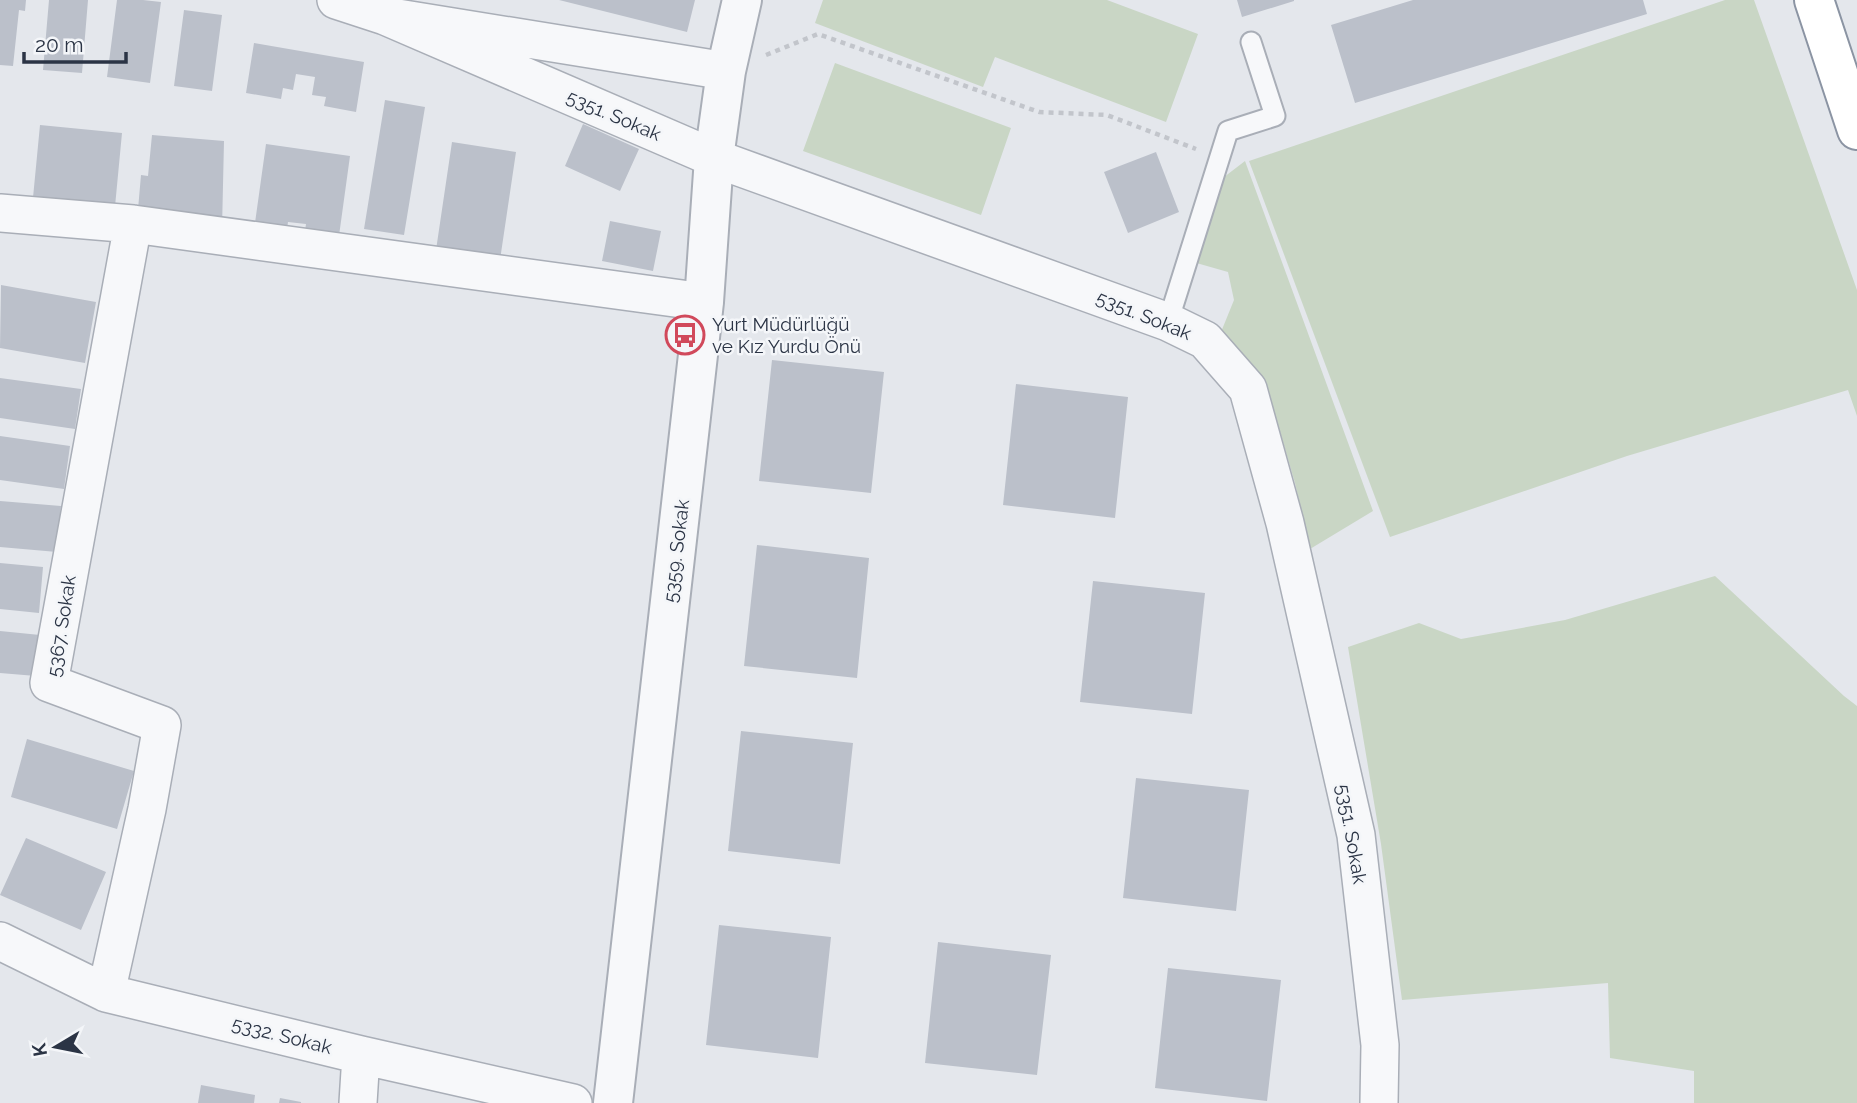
<svg xmlns="http://www.w3.org/2000/svg" width="1857" height="1103" font-family="Raleway,sans-serif">
	<style>
		.green { fill: #c9d6c5 }
		.building { fill: #bbc0ca }
		.lines { fill: none; stroke-linecap: round; stroke-linejoin: round }
		.service-casing { stroke: #a9aeb7; stroke-width: 23 }
		.minor-casing { stroke: #a9aeb7; stroke-width: 40 }
		.tertiary-casing { stroke: #a9aeb7; stroke-width: 42 }
		.trunk-casing { stroke: #8b94a3; stroke-width: 42 }
		.path { stroke: #c2c5cb; stroke-width: 4.5; stroke-dasharray: 5 5; stroke-linecap: butt }
		.service { stroke: #f7f8fa; stroke-width: 19 }
		.minor { stroke: #f7f8fa; stroke-width: 37 }
		.tertiary { stroke: #f7f8fa; stroke-width: 38 }
		.trunk { stroke: #fff; stroke-width: 38 }
		.labels { text-anchor: middle; dominant-baseline: central; stroke-width: 5; stroke-linejoin: round; paint-order: stroke }
		.street-label { font-size: 19px; fill: #2b3445; stroke: #f4f6f9 }
		.poi-label { font-size: 19px; fill: #2b3445; stroke: #f4f6f9; text-anchor: start }
	</style>
	<rect width="100%" height="100%" fill="#e4e7ec"/>
	<path class="green" d="M 823,0 L 1107,0 L 1198,34 L 1166,122 L 995,57 L 983,87 L 815,23 Z
		M 1725,0 L 1754,0 L 1857,290 L 1857,416 L 1848,390 L 1627,456 L 1390,537 L 1249,161 Z
		M 835,63 L 1011,128 L 981,215 L 803,151 Z
		M 1245,161 L 1373,511 L 1310,549 L 1295,483 L 1276,418 L 1247,367 L 1219,337 L 1234,300 L 1228,272 L 1193,262 L 1215,184 Z
		M 1715,576 L 1844,696 L 1857,706 L 1857,1103 L 1694,1103 L 1694,1071 L 1610,1058 L 1608,983 L 1402,1000 L 1381,844 L 1348,647 L 1419,623 L 1461,639 L 1565,620 Z"/>
	<path class="building" d="M 0,0 L 26,0 L 25,11 L 19,10 L 13,66 L 0,65 Z
		M 49,0 L 88,0 L 82,73 L 43,70 Z
		M 117,0 L 143,0 L 161,2 L 150,83 L 107,77 Z
		M 559,0 L 695,0 L 687,32 Z
		M 1237,0 L 1294,0 L 1294,1 L 1242,17 Z
		M 1413,0 L 1643,0 L 1647,14 L 1355,103 L 1331,25 Z
		M 184,10 L 222,15 L 212,91 L 174,86 Z
		M 254,43 L 364,62 L 356,112 L 324,106 L 326,97 L 312,95 L 315,77 L 296,74 L 293,90 L 283,88 L 281,99 L 246,93 Z
		M 385,100 L 425,107 L 404,235 L 364,229 Z
		M 583,124 L 639,149 L 620,191 L 565,166 Z
		M 40,125 L 122,133 L 114,217 L 32,208 Z
		M 152,135 L 224,141 L 222,229 L 137,221 L 141,175 L 148,176 Z
		M 452,142 L 516,152 L 500,260 L 436,250 Z
		M 266,144 L 350,156 L 338,243 L 304,238 L 306,224 L 288,222 L 286,236 L 254,230 Z
		M 1156,152 L 1179,212 L 1128,233 L 1104,172 Z
		M 610,221 L 661,231 L 653,271 L 602,261 Z
		M 1,285 L 96,302 L 85,363 L 0,348 Z
		M 772,360 L 884,372 L 871,493 L 759,481 Z
		M 0,378 L 81,389 L 75,429 L 0,418 Z
		M 1016,384 L 1128,397 L 1115,518 L 1003,505 Z
		M 0,436 L 70,446 L 64,489 L 0,480 Z
		M 0,501 L 61,506 L 57,552 L 0,547 Z
		M 757,545 L 869,558 L 857,678 L 744,666 Z
		M 0,563 L 43,567 L 39,613 L 0,609 Z
		M 1093,581 L 1205,593 L 1192,714 L 1080,702 Z
		M 0,631 L 40,635 L 36,676 L 0,673 Z
		M 741,731 L 853,743 L 840,864 L 728,851 Z
		M 27,739 L 134,771 L 117,829 L 11,797 Z
		M 1136,778 L 1249,790 L 1236,911 L 1123,898 Z
		M 26,838 L 106,872 L 81,930 L 0,895 Z
		M 719,925 L 831,937 L 818,1058 L 706,1045 Z
		M 938,942 L 1051,955 L 1037,1075 L 925,1063 Z
		M 1168,968 L 1281,980 L 1267,1101 L 1155,1088 Z
		M 201,1085 L 255,1095 L 254,1103 L 198,1103 Z
		M 280,1098 L 301,1102 L 301,1103 L 279,1103 Z"/>
	<g class="lines">
		<defs>
			<path id="service" d="M 1168,322 L 1228,131 L 1275,116 L 1251,42"/>
			<path id="minor" d="M 336,0 L 385,16 L 726,71
				M 385,16 L 714,158 L 1168,322 L 1205,340 L 1248,389 L 1285,523 L 1356,835 L 1380,1045 L 1379,1103
				M 0,213 L 133,224 L 704,302
				M 0,941 L 106,993 L 361,1055 L 573,1103
				M 106,993 L 147,809 L 162,725 L 49,683 L 133,224
				M 358,1103 L 361,1055"/>
			<path id="tertiary" d="M 613,1103 L 704,302 L 714,158 L 726,71 L 742,0"/>
			<path id="trunk" d="M 1814,0 L 1857,130"/>
		</defs>
		<use href="#service" class="service-casing"/>
		<use href="#minor" class="minor-casing"/>
		<use href="#tertiary" class="tertiary-casing"/>
		<use href="#trunk" class="trunk-casing"/>
		<path class="path" d="M 766,55 L 818,34 L 1039,112 L 1107,115 L 1196,149"/>
		<use href="#service" class="service"/>
		<use href="#minor" class="minor"/>
		<use href="#tertiary" class="tertiary"/>
		<use href="#trunk" class="trunk"/>
	</g>
	<defs>
		<symbol id="bus-ring" viewBox="-11 -11 22 22"><circle r="9.5" fill="#f4f6f9" stroke="#d1495b" stroke-width="1.5"/><path d="M-5-6H5V4H4V6H2V4H-2V6H-4V4H-5ZM-3.5-4V0h7V-4ZM-3.5 1.2v1.5H-2V1.2ZM2 1.2v1.5H3.5V1.2Z" fill="#d1495b"/></symbol>
	</defs>
	<g fill-rule="evenodd">
		<use href="#bus-ring" x="663" y="313" width="44" height="44"/>
	</g>
	<g class="labels">
		<g class="street-label">
			<text transform="translate(614 115) rotate(23)">5351. Sokak</text>
			<text transform="translate(1144 315) rotate(22)">5351. Sokak</text>
			<text transform="translate(676 551) rotate(-83)">5359. Sokak</text>
			<text transform="translate(61 626) rotate(-81)">5367. Sokak</text>
			<text transform="translate(1352 834) rotate(80)">5351. Sokak</text>
			<text transform="translate(282 1035) rotate(14)">5332. Sokak</text>
		</g>
		<g class="poi-label">
			<text x="712" y="324">Yurt Müdürlüğü<tspan x="712" dy="22">ve Kız Yurdu Önü</tspan></text>
		</g>
	</g>
	<g transform="translate(56 1047) rotate(260)" stroke="#f4f6f9" stroke-width="5" paint-order="stroke">
	<path d="M0-5L12 26L0 18L-12 26Z" fill="#2b3445"/>
	<text y="-10" font-size="19" font-weight="bold" text-anchor="middle" fill="#2b3445">K</text>
	</g>
	<path d="M24 52v10h102v-10" fill="none" stroke="#2b3445" stroke-width="3.5"/>
	<text x="35" y="52" font-size="21" fill="#2b3445" stroke="#f4f6f9" stroke-width="5" paint-order="stroke">20 m</text>
</svg>
